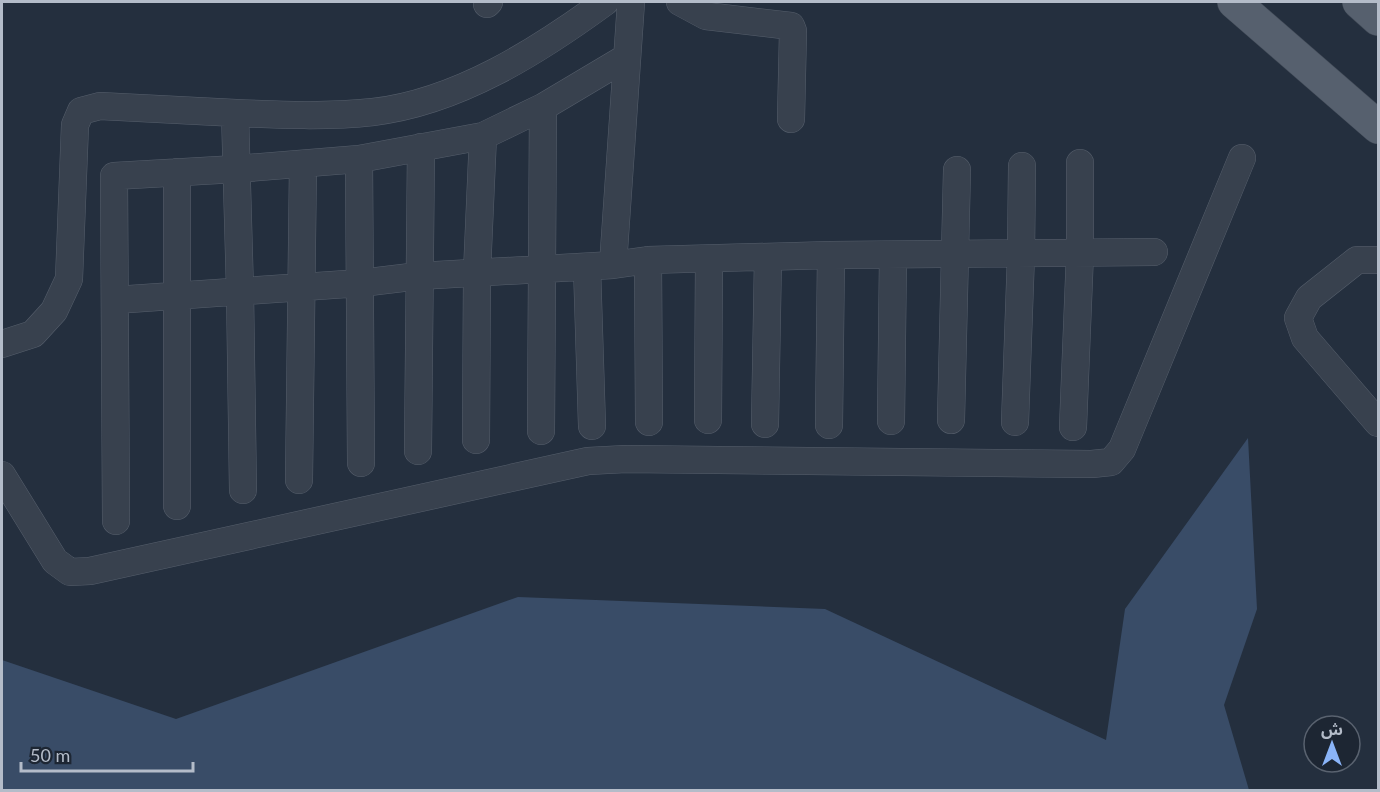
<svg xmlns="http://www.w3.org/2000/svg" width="1380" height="792" font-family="Lato,'Noto Sans Arabic',sans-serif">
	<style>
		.water { fill: #394c67 }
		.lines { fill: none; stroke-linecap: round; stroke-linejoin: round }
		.minor-casing { stroke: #565f6c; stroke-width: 28 }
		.major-casing { stroke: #414a57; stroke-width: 34 }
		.minor { stroke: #38414e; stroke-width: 27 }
		.major { stroke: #56606e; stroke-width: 33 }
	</style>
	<rect width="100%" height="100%" fill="#242f3e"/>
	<path class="water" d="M 1248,438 L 1257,609 L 1224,705 L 1249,790 L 2,790 L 2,660 L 176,719 L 518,597 L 825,609 L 1106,740 L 1125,609 Z"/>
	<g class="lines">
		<defs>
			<path id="minor" d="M 631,2 L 613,265 L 648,260 L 831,255 L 1154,252
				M 680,2 L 706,16 L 791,26 L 793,31 L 791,119
				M 487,4 L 489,2
				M 235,113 L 240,291 L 243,490
				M 359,159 L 361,463
				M 648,260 L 649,422
				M 1378,260 L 1357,260 L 1309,298 L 1298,318 L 1305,338 L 1378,423
				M 587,267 L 592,426
				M 115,300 L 361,283 L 419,276 L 613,265
				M 2,344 L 33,334 L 54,311 L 69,279 L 75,125 L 81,111 L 100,106 C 145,108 191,111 236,113 C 281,115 328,117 373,112 C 458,102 538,51 605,2
				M 708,420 L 709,259
				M 951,420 L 957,170
				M 891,421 L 893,256
				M 1015,422 L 1021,255 L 1022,166
				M 765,424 L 768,257
				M 829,425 L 831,255
				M 1073,427 L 1080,253 L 1080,163
				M 541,431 L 543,107
				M 476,440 L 477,272 L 483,136
				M 418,451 L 421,147
				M 2,475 L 55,561 L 70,572 L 90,571 L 588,461 L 626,459 L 1092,464 L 1111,462 L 1122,449 L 1242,158
				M 299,480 L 303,164
				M 177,506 L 177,172
				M 116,521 L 114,176 L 236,169 L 359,159 L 483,136 L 543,107 L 627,57"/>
			<path id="major" d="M 1234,2 L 1378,127
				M 1359,2 L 1378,19"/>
		</defs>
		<use href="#minor" class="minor-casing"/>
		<use href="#major" class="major-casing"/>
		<use href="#minor" class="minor"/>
		<use href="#major" class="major"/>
	</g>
	<rect width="1380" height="792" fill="none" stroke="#b4bcc9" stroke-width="6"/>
	<g transform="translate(1332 744)"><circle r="28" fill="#1d2633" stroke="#59626f" stroke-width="1.5"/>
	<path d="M0-4.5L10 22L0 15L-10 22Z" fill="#8ab4f8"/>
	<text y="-9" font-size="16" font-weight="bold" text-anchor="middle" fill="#b4bcc9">ش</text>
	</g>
	<path d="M21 762v9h172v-9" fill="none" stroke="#b4bcc9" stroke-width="3"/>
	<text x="30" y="762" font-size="18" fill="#b4bcc9" stroke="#1d2633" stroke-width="4.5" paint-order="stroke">50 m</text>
</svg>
